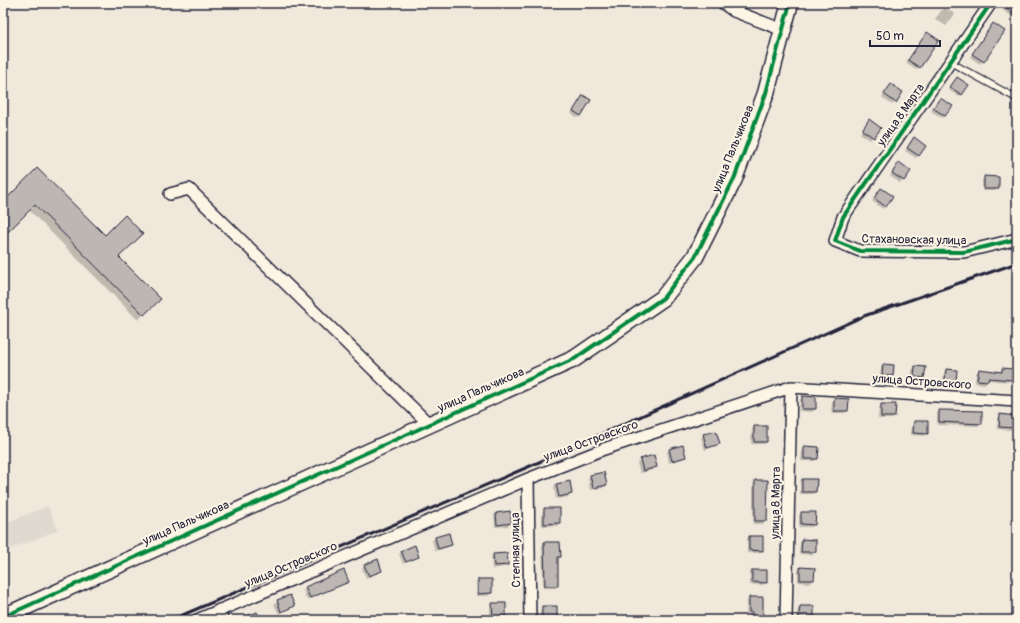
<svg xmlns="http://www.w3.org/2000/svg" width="1020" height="623" font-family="Pangolin,sans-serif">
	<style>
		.built { fill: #e0d9cf }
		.shadow { fill: #0003 }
		.building { fill: #bcb7b3; stroke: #22223b }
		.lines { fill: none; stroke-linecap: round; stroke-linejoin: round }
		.lane-casing { stroke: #22223b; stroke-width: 8 }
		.street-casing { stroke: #22223b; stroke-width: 14 }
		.secondary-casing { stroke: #22223b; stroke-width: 19 }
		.lane { stroke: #fcf5e5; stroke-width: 5.5 }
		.street { stroke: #fcf5e5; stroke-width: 11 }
		.secondary { stroke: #fcf5e5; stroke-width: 16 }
		.rail { stroke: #22223b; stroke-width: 3 }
		.cycleway-casing { stroke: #fcf5e5; stroke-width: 6 }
		.cycleway { stroke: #00873e; stroke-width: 4 }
		.labels { text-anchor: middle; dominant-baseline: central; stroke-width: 4; stroke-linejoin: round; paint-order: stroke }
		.street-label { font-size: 12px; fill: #22223b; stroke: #fcf5e5 }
	</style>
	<rect width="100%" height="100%" fill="#efe8db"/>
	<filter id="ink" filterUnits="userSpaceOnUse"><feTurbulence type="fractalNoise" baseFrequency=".025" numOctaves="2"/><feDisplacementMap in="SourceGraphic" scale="8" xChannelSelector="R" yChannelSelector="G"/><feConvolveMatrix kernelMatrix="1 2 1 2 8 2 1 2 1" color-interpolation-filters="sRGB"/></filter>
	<g filter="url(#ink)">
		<path class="built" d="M 48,506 L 58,530 L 3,552 L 3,524 Z"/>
		<path class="shadow" d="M 1007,3 L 1017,3 L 1017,12 L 1013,17 L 1002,10 Z
			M 944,7 L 955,14 L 946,26 L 935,19 Z
			M 990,27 L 1004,32 L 980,64 L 970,57 Z
			M 925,36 L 938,41 L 916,70 L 906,63 Z
			M 955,80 L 962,94 L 959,97 L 949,90 Z
			M 888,88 L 895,102 L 892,105 L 882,97 Z
			M 581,99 L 581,115 L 578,118 L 571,113 Z
			M 938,102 L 945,116 L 942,118 L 931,111 Z
			M 869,121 L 879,128 L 870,140 L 860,133 Z
			M 911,141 L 918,155 L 916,158 L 905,151 Z
			M 896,166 L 903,180 L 900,183 L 890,176 Z
			M 37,169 L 118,257 L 159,299 L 138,320 L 29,210 L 3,235 L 3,203 Z
			M 985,177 L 998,189 L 995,191 L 982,191 L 982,180 Z
			M 879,192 L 885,206 L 883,209 L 872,201 Z
			M 884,365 L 892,375 L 890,378 L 880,377 L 881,367 Z
			M 915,367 L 924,378 L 921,380 L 911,380 L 912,370 Z
			M 1003,369 L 1011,380 L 1008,382 L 987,380 L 985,384 L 975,383 L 976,373 L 979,370 L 1000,372 Z
			M 947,370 L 955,381 L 953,383 L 943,382 L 944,372 Z
			M 802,397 L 815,409 L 812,412 L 799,411 L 800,400 Z
			M 834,399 L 847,411 L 844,413 L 831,413 L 832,402 Z
			M 881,405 L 894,417 L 892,419 L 878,419 L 879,408 Z
			M 940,411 L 981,423 L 978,426 L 937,425 L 937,413 Z
			M 1001,415 L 1013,428 L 1010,430 L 997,429 L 998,418 Z
			M 914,422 L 927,433 L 924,436 L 911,435 L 912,424 Z
			M 754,427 L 766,442 L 764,444 L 751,444 L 752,429 Z
			M 704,435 L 719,444 L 705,450 L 701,438 Z
			M 804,447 L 817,459 L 814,461 L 801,461 L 802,450 Z
			M 669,450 L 685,457 L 682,459 L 669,463 L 667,452 Z
			M 653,456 L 656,467 L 653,470 L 640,473 L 637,463 L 640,460 Z
			M 591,475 L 606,485 L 603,488 L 590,490 L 588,478 Z
			M 803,480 L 815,492 L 813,494 L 800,494 L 800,483 Z
			M 756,481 L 767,481 L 766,521 L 763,524 L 753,524 L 753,484 Z
			M 557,484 L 571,494 L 569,497 L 556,499 L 554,487 Z
			M 544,509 L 559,523 L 557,526 L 542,526 L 542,512 Z
			M 802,513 L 814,524 L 812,527 L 799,527 L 799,515 Z
			M 496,514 L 511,523 L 508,526 L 495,527 L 494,516 Z
			M 448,534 L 451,545 L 448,547 L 435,551 L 432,540 L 435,538 Z
			M 749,537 L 762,550 L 759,553 L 747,553 L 747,539 Z
			M 802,540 L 815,552 L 812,555 L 799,554 L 800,543 Z
			M 544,543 L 560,556 L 557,559 L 557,586 L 555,588 L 543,588 L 542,546 Z
			M 402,552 L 418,557 L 403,564 L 399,554 Z
			M 493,555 L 507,565 L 505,567 L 492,569 L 491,557 Z
			M 365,565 L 381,570 L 366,578 L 362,568 Z
			M 801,568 L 813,580 L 811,583 L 798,582 L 798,571 Z
			M 753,571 L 766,582 L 763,585 L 750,585 L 750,573 Z
			M 478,580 L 491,593 L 488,596 L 476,596 L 476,582 Z
			M 348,581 L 307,600 L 303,590 L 306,588 Z
			M 289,596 L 294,606 L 279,614 L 274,604 Z
			M 749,598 L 762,618 L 765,618 L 765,620 L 749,620 L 749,614 L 746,614 L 747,601 Z
			M 493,604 L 505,616 L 502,619 L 490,619 L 490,606 Z
			M 543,607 L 555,620 L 540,620 L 540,610 Z
			M 800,607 L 813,619 L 811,620 L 797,620 L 797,610 Z"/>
		<path class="building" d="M 999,3 L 1017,3 L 1017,15 Z
			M 993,23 L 1005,31 L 984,62 L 972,54 Z
			M 927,32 L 939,40 L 920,68 L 908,60 Z
			M 957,77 L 969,85 L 962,95 L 950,87 Z
			M 891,84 L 903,92 L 896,103 L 884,94 Z
			M 583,95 L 591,100 L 581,116 L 573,111 Z
			M 940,98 L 953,106 L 945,116 L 933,108 Z
			M 869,119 L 881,128 L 874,138 L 862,130 Z
			M 914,137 L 926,146 L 919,156 L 907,148 Z
			M 899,162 L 911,171 L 904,181 L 892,173 Z
			M 37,168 L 105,235 L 125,215 L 143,234 L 119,257 L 161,299 L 144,315 L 35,205 L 3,237 L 3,202 Z
			M 984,176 L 999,177 L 999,189 L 984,189 Z
			M 881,188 L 893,196 L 886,207 L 874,198 Z
			M 883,364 L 894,365 L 893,376 L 882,375 Z
			M 915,366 L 926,367 L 924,378 L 914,377 Z
			M 1002,368 L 1013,369 L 1012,380 L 989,378 L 988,381 L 977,380 L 979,369 L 1002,372 Z
			M 946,369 L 957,370 L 956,381 L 945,380 Z
			M 802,396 L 816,397 L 816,409 L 802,409 Z
			M 834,398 L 849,399 L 848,411 L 834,411 Z
			M 881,404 L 896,404 L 895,417 L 881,417 Z
			M 939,410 L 982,411 L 982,424 L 939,422 Z
			M 1000,414 L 1015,416 L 1014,428 L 999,427 Z
			M 914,421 L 928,421 L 928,434 L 913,433 Z
			M 754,426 L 767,426 L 767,442 L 754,442 Z
			M 716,431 L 720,444 L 707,448 L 703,434 Z
			M 683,445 L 686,457 L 672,461 L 669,449 Z
			M 804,446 L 819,447 L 818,459 L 804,459 Z
			M 654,455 L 657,467 L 643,471 L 640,459 Z
			M 604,472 L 607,485 L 593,488 L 590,475 Z
			M 802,479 L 817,479 L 816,492 L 802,492 Z
			M 755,480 L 768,480 L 767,521 L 755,521 Z
			M 570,481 L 572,494 L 559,497 L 556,484 Z
			M 544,508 L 560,508 L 560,523 L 544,524 Z
			M 510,511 L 512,523 L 497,525 L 496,513 Z
			M 801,512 L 816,512 L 815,525 L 801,524 Z
			M 449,533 L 452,545 L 438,549 L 435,537 Z
			M 749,536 L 763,536 L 763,551 L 749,550 Z
			M 802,539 L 816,540 L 816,552 L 801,552 Z
			M 544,542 L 560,542 L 561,557 L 558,557 L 558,586 L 545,586 Z
			M 415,545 L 419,557 L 406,562 L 401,551 Z
			M 507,553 L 508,565 L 494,566 L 493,554 Z
			M 378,559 L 382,571 L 369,576 L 364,565 Z
			M 800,567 L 815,568 L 814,580 L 800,580 Z
			M 344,570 L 349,582 L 310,598 L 305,587 Z
			M 752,570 L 767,570 L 767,583 L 752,582 Z
			M 478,579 L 492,579 L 492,593 L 478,594 Z
			M 290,595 L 295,606 L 281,612 L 277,600 Z
			M 749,597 L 763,597 L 763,620 L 752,620 L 752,612 L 749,612 Z
			M 492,603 L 506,603 L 506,617 L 493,617 Z
			M 542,606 L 557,606 L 557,620 L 542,620 Z
			M 800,606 L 814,606 L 814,619 L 799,618 Z
			M 257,612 L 261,620 L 238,620 Z"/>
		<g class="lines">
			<defs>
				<path id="lane" d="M 950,62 L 1014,97 L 1017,94"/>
				<path id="street" d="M 723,3 L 734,11 L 783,30
					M 991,3 L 843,217 L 835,241 L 860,251 L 964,252 L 1017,239
					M 170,194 L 189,189 L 429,424
					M 528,479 L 530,620
					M 219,610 L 222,620
					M 197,620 L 528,479 L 604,449 L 791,387 L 1017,401
					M 786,620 L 791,387"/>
				<path id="secondary" d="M 3,617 L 574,359 L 663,298 L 695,257 L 734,179 L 766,93 L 790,3"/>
			</defs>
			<use href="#lane" class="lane-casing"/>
			<use href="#street" class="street-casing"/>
			<use href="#secondary" class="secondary-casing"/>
			<use href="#lane" class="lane"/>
			<use href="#street" class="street"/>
			<use href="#secondary" class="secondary"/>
			<path class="rail" d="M 171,620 L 528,467 L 864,316 L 1017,263"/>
			<defs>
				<path id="cycleway" d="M 991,3 L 843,217 L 835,241 L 860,251 L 964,252 L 1017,239
					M 3,617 L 574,359 L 663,298 L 695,257 L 734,179 L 766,93 L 790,3"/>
			</defs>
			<use href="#cycleway" class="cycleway-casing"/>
			<use href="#cycleway" class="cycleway"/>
		</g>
	</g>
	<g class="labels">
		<g class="street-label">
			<text transform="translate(901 115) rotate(-55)">улица 8 Марта</text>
			<text transform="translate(733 149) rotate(-68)">улица Пальчикова</text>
			<text transform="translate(914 240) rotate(1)">Стахановская улица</text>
			<text transform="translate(922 382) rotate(4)">улица Островского</text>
			<text transform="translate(481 390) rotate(-24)">улица Пальчикова</text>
			<text transform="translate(591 441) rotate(-20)">улица Островского</text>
			<text transform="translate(776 503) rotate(-89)">улица 8 Марта</text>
			<text transform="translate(186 523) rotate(-24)">улица Пальчикова</text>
			<text transform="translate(516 550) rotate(-91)">Степная улица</text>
			<text transform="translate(291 565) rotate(-23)">улица Островского</text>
		</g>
	</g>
	<rect width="1020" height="623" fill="none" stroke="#fcf5e5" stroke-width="16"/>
	<rect x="8" y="8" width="1004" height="607" fill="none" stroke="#22223b" stroke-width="1.5" filter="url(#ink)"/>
	<path d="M870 40v6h70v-6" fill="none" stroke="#22223b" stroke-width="2"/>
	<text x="876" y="40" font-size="12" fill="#22223b" stroke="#fcf5e5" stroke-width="3" paint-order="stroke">50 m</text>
</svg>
